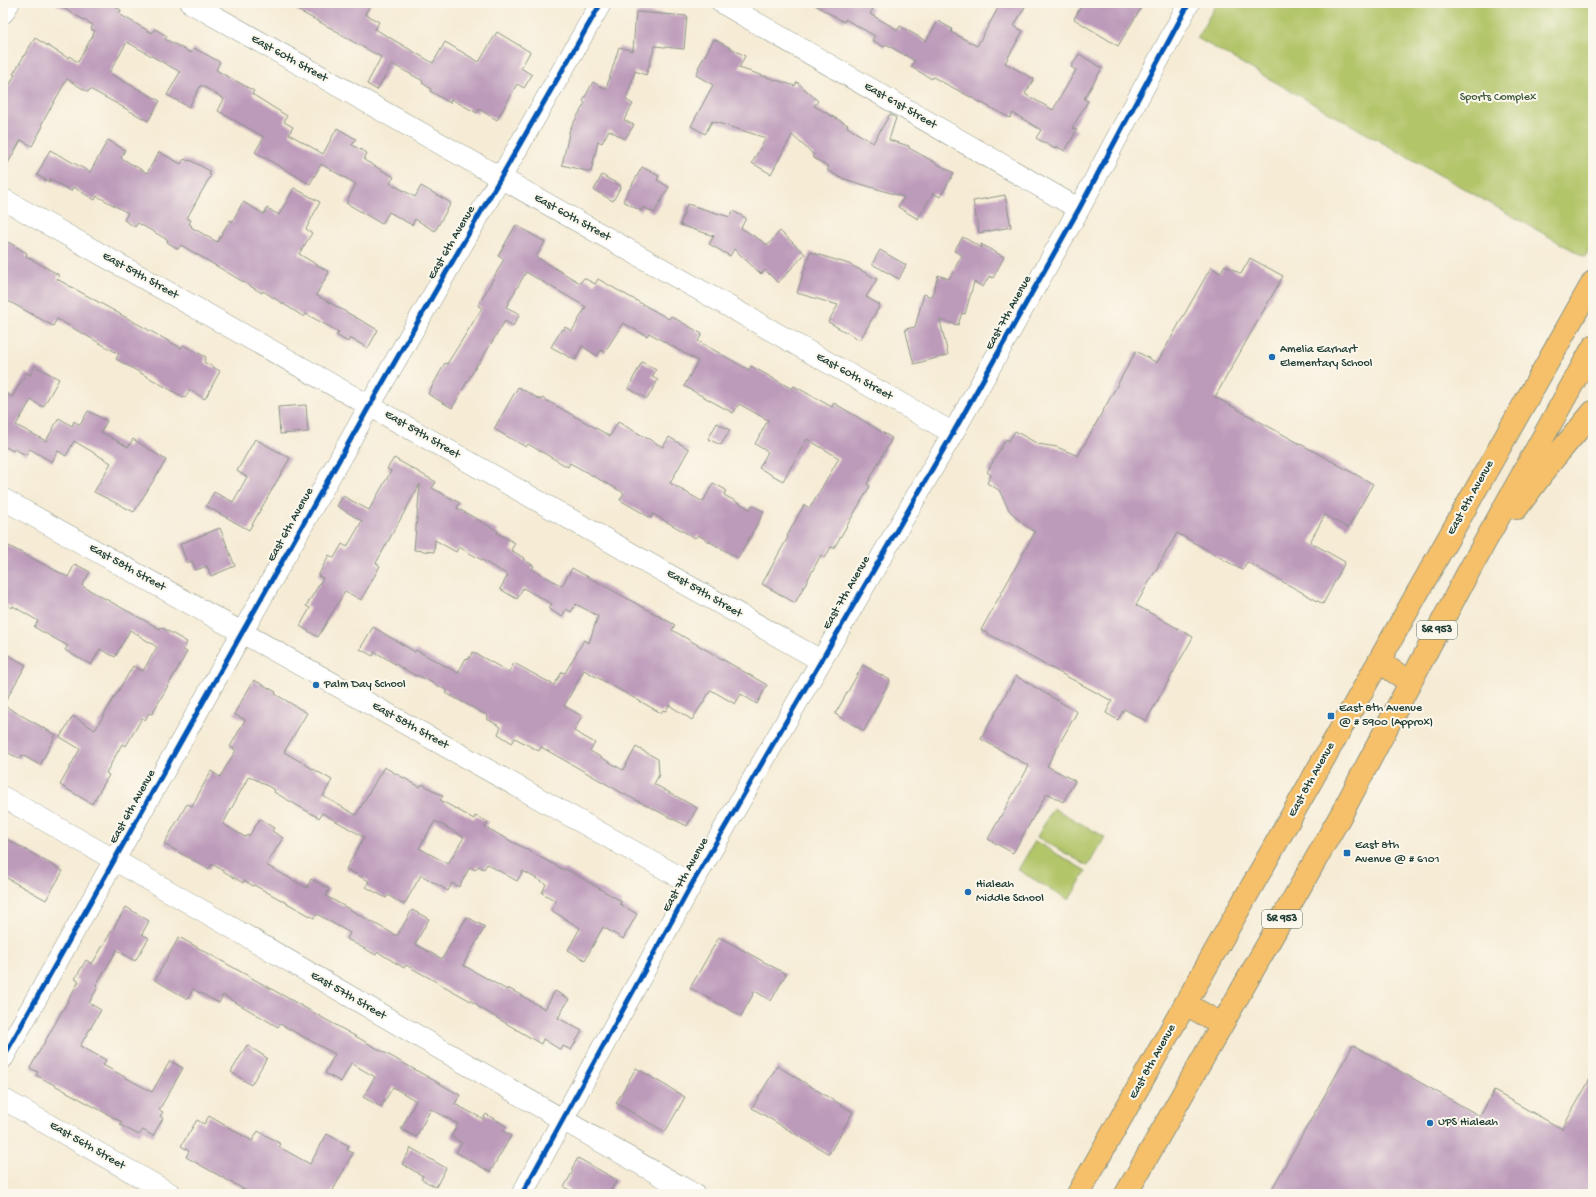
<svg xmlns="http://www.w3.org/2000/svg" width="1596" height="1197" font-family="'Gochi Hand',sans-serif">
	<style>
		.green { fill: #b2c569; stroke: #68814e }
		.building { fill: #bc9aba; fill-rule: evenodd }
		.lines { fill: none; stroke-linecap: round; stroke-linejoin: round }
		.minor-casing { stroke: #8a9485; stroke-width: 22 }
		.major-casing { stroke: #8a9485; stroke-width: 24 }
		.minor { stroke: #fff; stroke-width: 21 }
		.major { stroke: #f6c06b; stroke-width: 22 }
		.cycleway-casing { stroke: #fbf7ec; stroke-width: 8 }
		.cycleway { stroke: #0057b8; stroke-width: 5 }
		.poi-dot { fill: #1f6fb2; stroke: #fbf7ec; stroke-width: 1.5 }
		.labels { text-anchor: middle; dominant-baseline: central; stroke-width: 4; stroke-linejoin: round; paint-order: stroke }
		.shield { fill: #fbf7ec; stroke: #61756b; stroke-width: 1 }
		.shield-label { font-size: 11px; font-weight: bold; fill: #1f3d34 }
		.street-label { font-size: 12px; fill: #1f3d34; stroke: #fbf7ec }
		.park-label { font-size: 12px; fill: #445f41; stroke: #fbf7ec }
		.poi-label { font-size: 12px; fill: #1f3d34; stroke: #fbf7ec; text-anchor: start }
	</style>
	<rect width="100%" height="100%" fill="#fbf7ec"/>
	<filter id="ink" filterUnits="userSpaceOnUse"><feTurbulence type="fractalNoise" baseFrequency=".025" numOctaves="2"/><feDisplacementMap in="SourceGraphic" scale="8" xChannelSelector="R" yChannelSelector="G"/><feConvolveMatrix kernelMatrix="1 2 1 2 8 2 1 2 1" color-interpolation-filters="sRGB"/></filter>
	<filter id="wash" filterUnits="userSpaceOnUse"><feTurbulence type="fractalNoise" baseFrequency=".012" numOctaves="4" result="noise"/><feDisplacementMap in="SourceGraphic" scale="16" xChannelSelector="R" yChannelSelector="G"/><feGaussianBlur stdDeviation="0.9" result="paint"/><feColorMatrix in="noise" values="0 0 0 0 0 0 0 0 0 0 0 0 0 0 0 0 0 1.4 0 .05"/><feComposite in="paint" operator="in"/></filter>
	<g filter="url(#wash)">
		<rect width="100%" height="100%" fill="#f6ecd6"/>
		<path class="green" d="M 1217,3 L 1593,3 L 1593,243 L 1585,257 L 1197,38 Z
			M 1053,808 L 1105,837 L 1088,866 L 1037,837 Z
			M 1035,841 L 1086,871 L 1069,900 L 1018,870 Z"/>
		<g id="blocks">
			<path class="building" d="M 54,3 L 109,3 L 121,10 L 119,14 L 152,33 L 155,29 L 167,36 L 165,39 L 191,53 L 194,48 L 220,62 L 216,70 L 254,91 L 252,94 L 287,116 L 284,122 L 293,127 L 289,134 L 323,154 L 337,128 L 356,139 L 352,145 L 367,153 L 364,160 L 394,177 L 390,183 L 415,197 L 421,186 L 451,203 L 435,231 L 415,219 L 412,225 L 389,212 L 382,224 L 346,203 L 356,184 L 321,164 L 310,184 L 255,152 L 264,137 L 218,111 L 224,99 L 201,85 L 189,107 L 167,95 L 180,72 L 127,42 L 109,73 L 160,101 L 148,121 L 90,89 L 88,92 L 67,79 L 41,125 L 43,126 L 32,146 L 21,140 L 3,172 L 3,97 L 15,75 L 13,74 L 35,38 L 68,58 L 69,56 L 78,62 L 95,31 L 91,29 L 93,25 Z
				M 284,3 L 372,3 L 365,14 L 379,22 L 375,29 L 433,63 L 445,42 L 479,62 L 497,32 L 530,52 L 521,68 L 532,75 L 524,88 L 517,84 L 497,120 L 479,109 L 477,113 L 451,99 L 450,103 L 430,91 L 431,89 L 422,83 L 423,81 L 392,64 L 377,90 L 367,84 L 381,57 L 339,34 L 340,33 Z
				M 812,3 L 863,3 L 873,9 L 870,14 L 898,30 L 900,26 L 926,41 L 938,21 L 952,29 L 951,32 L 977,46 L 1001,3 L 1027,3 L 1014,26 L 1023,31 L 1005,63 L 1034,79 L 1025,94 L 1053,110 L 1076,70 L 1071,67 L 1079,54 L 1102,68 L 1084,99 L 1088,101 L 1072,128 L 1077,130 L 1065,151 L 1056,146 L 1055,149 L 1036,138 L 1041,130 L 1013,113 L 1010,118 L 933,77 L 932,79 L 911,67 L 915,61 L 886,44 L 884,47 L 872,40 L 875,36 L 845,19 L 844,22 Z
				M 1083,3 L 1144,3 L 1118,46 L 1074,19 Z
				M 636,12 L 687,16 L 684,49 L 655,46 L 646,75 L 635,71 L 626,100 L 633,104 L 624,120 L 634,125 L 625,139 L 609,130 L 602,143 L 598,141 L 591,172 L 562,165 L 570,129 L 585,103 L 583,101 L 593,82 L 606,89 L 619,47 L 633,51 Z
				M 714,39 L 745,56 L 739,68 L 795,86 L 797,82 L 818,101 L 814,106 L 848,125 L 847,127 L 873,143 L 890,114 L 896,118 L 889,140 L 909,146 L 909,148 L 954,173 L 940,197 L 933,193 L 918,219 L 898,207 L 904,197 L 841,178 L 827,170 L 829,167 L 812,157 L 814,155 L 792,135 L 771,174 L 752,163 L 766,138 L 712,121 L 705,134 L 691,126 L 713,85 L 696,75 L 699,69 L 698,68 Z
				M 108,140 L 125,150 L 121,158 L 147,173 L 159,152 L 181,164 L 184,159 L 189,161 L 190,160 L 210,171 L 209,174 L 211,175 L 187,218 L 191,220 L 189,224 L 192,226 L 191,227 L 217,242 L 230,220 L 232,222 L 243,202 L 264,214 L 267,208 L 279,215 L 294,188 L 320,202 L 306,229 L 312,233 L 299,254 L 329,272 L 316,295 L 378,330 L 368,348 L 350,338 L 348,342 L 336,335 L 339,332 L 306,314 L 304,317 L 263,291 L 262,293 L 181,245 L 178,249 L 167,242 L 168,240 L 138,223 L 135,227 L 124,220 L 128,213 L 97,196 L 95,200 L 73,187 L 71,191 L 50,179 L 49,182 L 37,175 L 50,150 L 90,172 Z
				M 642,167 L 659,176 L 657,180 L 669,187 L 654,213 L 643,207 L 641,211 L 623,201 Z
				M 602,175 L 621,186 L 613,201 L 594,190 Z
				M 1005,195 L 1011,227 L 979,233 L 973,201 Z
				M 687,204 L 730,217 L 733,211 L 746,218 L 741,228 L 768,245 L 780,231 L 805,254 L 778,283 L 765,270 L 761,274 L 734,249 L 730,256 L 709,244 L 714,236 L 680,225 Z
				M 516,225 L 545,242 L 536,257 L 580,283 L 584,278 L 595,284 L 598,279 L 669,319 L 671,316 L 702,334 L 698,341 L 749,370 L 751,366 L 792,389 L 794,386 L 832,407 L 834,403 L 892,438 L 867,484 L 870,486 L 834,548 L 831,547 L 825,558 L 821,555 L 795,603 L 762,584 L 788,537 L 787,536 L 804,505 L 810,508 L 839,458 L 807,439 L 783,481 L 759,468 L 768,452 L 755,444 L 768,420 L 739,404 L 733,413 L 684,386 L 698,361 L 649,333 L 647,336 L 623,323 L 604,353 L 601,350 L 597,356 L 582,346 L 575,360 L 551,347 L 562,329 L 564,330 L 565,327 L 572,331 L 586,307 L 526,272 L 506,307 L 520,314 L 513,326 L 505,321 L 479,363 L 478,363 L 452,408 L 428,394 L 445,363 L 447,364 L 482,308 L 478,306 L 504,259 L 498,256 Z
				M 963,237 L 982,248 L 981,244 L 1004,257 L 993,278 L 989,276 L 983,287 L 974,282 L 965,314 L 962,313 L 958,325 L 940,320 L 948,355 L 914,364 L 905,329 L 915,327 L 924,294 L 932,297 L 938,275 L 949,279 L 962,255 L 954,251 Z
				M 8,242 L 27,253 L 26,256 L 59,275 L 57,279 L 181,348 L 183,345 L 206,357 L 204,362 L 220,371 L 205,399 L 190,390 L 185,398 L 116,359 L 119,354 L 57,319 L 53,326 L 3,298 L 3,250 Z
				M 880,250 L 906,265 L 899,279 L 872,264 Z
				M 810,252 L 849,264 L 877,279 L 866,297 L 880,305 L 860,340 L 828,322 L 838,305 L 797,293 Z
				M 1250,258 L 1283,276 L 1215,397 L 1373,484 L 1348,528 L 1325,515 L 1310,542 L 1345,562 L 1323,604 L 1247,562 L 1242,570 L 1177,533 L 1136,605 L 1193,637 L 1146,721 L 1124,709 L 1118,720 L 1106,713 L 1112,701 L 981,630 L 1035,532 L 1021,522 L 1009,510 L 999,490 L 987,483 L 991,475 L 987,472 L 1006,439 L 1009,441 L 1015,431 L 1038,444 L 1057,447 L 1078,456 L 1136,351 L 1157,363 L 1211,267 L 1220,273 L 1225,265 L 1241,274 Z
				M 642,362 L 656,370 L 652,377 L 658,380 L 647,399 L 628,388 Z
				M 35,366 L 59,379 L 43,407 L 31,400 L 16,425 L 46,441 L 59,418 L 72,426 L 74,421 L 80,425 L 88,411 L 107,421 L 101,432 L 128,447 L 133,439 L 166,460 L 134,512 L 94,492 L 111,463 L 74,441 L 66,456 L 58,451 L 52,462 L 30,449 L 26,455 L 14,449 L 13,451 L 4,446 L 3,447 L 3,391 L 12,397 L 26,373 L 30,375 Z
				M 518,387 L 541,400 L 542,398 L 610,436 L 618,422 L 663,447 L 669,437 L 689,449 L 670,483 L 703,502 L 713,483 L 726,490 L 724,495 L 750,509 L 752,505 L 764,512 L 738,558 L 698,535 L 695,538 L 653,514 L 651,518 L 620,500 L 624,493 L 570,463 L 568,467 L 528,444 L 526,447 L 494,429 Z
				M 306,405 L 308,432 L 280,434 L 278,407 Z
				M 717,423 L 730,430 L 721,445 L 708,439 Z
				M 255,439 L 290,458 L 249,530 L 206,506 L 214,492 L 233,502 L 247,477 L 237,471 Z
				M 394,458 L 436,482 L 432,488 L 460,503 L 457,508 L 498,531 L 497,533 L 515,543 L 511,550 L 524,558 L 523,559 L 534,566 L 532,569 L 562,586 L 572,568 L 675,625 L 672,630 L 767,685 L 757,704 L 741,694 L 735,704 L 711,690 L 692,720 L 669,705 L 666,711 L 663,710 L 661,713 L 584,670 L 564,706 L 582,716 L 574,731 L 595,743 L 590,751 L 623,770 L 636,747 L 658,759 L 659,775 L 654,784 L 697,808 L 687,826 L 624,794 L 541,747 L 539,751 L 515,738 L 512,743 L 498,734 L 501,727 L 487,719 L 488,716 L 446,693 L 448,691 L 417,675 L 416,676 L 375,652 L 373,656 L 360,649 L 373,627 L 415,652 L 416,650 L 458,673 L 466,658 L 468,660 L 473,652 L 509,672 L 514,663 L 554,685 L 562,672 L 565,673 L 584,640 L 589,643 L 598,616 L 576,604 L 571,612 L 566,609 L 562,617 L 549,609 L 552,604 L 523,588 L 517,599 L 500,589 L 508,575 L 459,547 L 456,552 L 435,540 L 434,552 L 414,550 L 420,484 L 376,563 L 380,566 L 361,600 L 345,591 L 318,637 L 300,626 L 310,608 L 306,606 L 323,578 L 318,576 L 329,555 L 334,558 L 342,544 L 347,547 L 362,521 L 337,506 L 343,496 L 369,510 L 391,471 L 387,469 Z
				M 220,528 L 235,566 L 211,576 L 207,566 L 196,570 L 192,561 L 187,563 L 180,544 Z
				M 3,543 L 68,577 L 75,564 L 90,572 L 82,586 L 160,629 L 161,627 L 187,642 L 183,650 L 187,652 L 152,714 L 149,713 L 145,720 L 142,718 L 126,746 L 122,744 L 106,773 L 109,775 L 92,804 L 60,785 L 80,749 L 60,737 L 73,716 L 95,730 L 133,666 L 143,671 L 157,647 L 130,630 L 115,657 L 100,649 L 91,665 L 65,650 L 68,646 L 34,627 L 38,621 L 13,606 L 12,608 L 3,603 Z
				M 8,655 L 26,665 L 3,705 L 3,663 Z
				M 863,665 L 890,680 L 864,731 L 835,714 Z
				M 1016,676 L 1077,712 L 1047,766 L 1075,781 L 1063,802 L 1047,793 L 1013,853 L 988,839 L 1029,766 L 981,739 Z
				M 254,680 L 276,692 L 275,694 L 307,713 L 284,752 L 332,780 L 323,796 L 356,815 L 384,767 L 420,787 L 422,784 L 443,796 L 440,800 L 474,819 L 475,816 L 482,819 L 488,822 L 485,827 L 564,870 L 566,869 L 621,901 L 620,904 L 637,914 L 623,939 L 603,927 L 585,960 L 568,950 L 580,928 L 551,910 L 556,901 L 542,893 L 546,884 L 523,871 L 517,881 L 487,864 L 484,869 L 478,866 L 475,870 L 470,867 L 459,887 L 452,883 L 448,891 L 421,875 L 404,905 L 388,895 L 386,898 L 366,887 L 369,881 L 346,869 L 364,837 L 322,813 L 319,818 L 274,792 L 275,790 L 249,776 L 223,824 L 245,837 L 247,835 L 249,836 L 260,819 L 274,828 L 272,831 L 283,838 L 266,865 L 307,888 L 311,879 L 329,889 L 326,896 L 397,936 L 412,910 L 429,919 L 415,944 L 442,959 L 467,917 L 485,927 L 463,965 L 507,990 L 508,988 L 545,1009 L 555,991 L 569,999 L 558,1018 L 582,1031 L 571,1050 L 563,1046 L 561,1050 L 543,1039 L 541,1044 L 477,1006 L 478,1005 L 406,965 L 404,968 L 378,952 L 376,955 L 347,939 L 350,933 L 317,914 L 314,918 L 254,885 L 253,886 L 244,880 L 243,883 L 212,864 L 209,869 L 164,844 L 187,804 L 192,806 L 211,771 L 220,777 L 236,750 L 230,747 L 245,720 L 234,714 ZM 435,821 L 464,837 L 448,864 L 419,848 Z
				M 3,705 L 56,735 L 40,765 L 22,755 L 20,759 L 3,750 Z
				M 3,837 L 63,871 L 46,900 L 3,876 Z
				M 126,907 L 149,921 L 142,934 L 149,938 L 135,961 L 117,950 L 96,985 L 98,987 L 89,1003 L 101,1010 L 80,1046 L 106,1060 L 103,1065 L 152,1092 L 170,1061 L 183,1068 L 159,1110 L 163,1112 L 160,1116 L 163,1118 L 153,1136 L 143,1130 L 139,1135 L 120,1125 L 122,1122 L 36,1075 L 38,1072 L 30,1068 L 79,981 L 75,979 L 86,960 L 92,964 Z
				M 179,937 L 460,1095 L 455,1104 L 483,1119 L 486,1114 L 506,1126 L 503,1131 L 511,1136 L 490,1172 L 456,1152 L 462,1143 L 451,1137 L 458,1124 L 431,1109 L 416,1137 L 401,1129 L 416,1101 L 393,1087 L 381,1107 L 363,1097 L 375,1077 L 351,1063 L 341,1082 L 325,1073 L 335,1054 L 280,1024 L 278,1027 L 223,995 L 219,1003 L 193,989 L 188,999 L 155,980 Z
				M 719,937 L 786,974 L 771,1001 L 755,991 L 741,1016 L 690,988 Z
				M 247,1045 L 267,1058 L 251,1085 L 231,1072 Z
				M 1353,1045 L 1480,1116 L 1494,1091 L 1562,1129 L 1593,1074 L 1593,1194 L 1269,1194 Z
				M 777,1066 L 853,1112 L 829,1154 L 752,1108 Z
				M 636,1068 L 685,1097 L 665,1132 L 616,1103 Z
				M 209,1116 L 252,1141 L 258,1131 L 281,1144 L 279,1147 L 310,1164 L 327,1134 L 349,1146 L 347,1150 L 353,1153 L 331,1194 L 252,1194 L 186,1157 L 189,1151 L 181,1146 L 197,1120 L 204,1124 Z
				M 411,1148 L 446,1168 L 436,1187 L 421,1179 L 423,1176 L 402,1164 Z
				M 578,1158 L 617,1180 L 609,1194 L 577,1194 L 564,1187 L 573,1171 L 571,1170 Z"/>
		</g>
	</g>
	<g filter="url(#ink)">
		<use href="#blocks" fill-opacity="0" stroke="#8a9485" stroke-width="1"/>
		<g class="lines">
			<defs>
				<path id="minor" d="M 191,3 L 953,433
					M 722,3 L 1079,209
					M 3,13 L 9,3
					M 3,199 L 820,660
					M 3,499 L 692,884
					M 3,797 C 235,926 462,1065 694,1194
					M 3,1058 L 370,405 L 601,3
					M 3,1099 L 171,1194
					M 522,1194 L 692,884 L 953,433 L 1079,209 L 1189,3"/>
				<path id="major" d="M 1517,508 L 1551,462 L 1593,412
					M 1379,662 L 1410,682
					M 1185,1004 L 1222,1024
					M 1078,1194 L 1593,282
					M 1126,1194 L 1342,813 L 1465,578 L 1593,347"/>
			</defs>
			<use href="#minor" class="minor-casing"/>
			<use href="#major" class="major-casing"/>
			<use href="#minor" class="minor"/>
			<use href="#major" class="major"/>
			<defs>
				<path id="cycleway" d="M 3,1058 L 370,405 L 601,3
					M 522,1194 L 692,884 L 953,433 L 1079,209 L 1189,3"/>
			</defs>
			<use href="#cycleway" class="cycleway-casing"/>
			<use href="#cycleway" class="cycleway"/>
		</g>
	</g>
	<g class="poi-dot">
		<circle cx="1272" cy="357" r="4"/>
		<circle cx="316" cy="685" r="4"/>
		<rect x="1327" y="712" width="8" height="8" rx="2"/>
		<rect x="1343" y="849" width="8" height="8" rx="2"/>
		<circle cx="968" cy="892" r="4"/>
		<circle cx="1430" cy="1123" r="4"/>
	</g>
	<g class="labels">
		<g class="shield">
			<rect x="1417" y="621" width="40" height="18" rx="3"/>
			<rect x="1262" y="910" width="40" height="18" rx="3"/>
		</g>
		<g class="shield-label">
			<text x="1437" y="630">SR 953</text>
			<text x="1282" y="919">SR 953</text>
		</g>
		<g class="street-label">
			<text transform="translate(289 59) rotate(29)">East 60th Street</text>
			<text transform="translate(900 106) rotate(30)">East 61st Street</text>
			<text transform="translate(572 218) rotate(29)">East 60th Street</text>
			<text transform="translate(452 243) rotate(-60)">East 6th Avenue</text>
			<text transform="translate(140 276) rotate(29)">East 59th Street</text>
			<text transform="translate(1009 313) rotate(-61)">East 7th Avenue</text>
			<text transform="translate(854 377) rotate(29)">East 60th Street</text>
			<text transform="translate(422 435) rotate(30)">East 59th Street</text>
			<text transform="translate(1471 498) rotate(-61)">East 8th Avenue</text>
			<text transform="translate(291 525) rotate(-61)">East 6th Avenue</text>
			<text transform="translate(127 568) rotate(29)">East 58th Street</text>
			<text transform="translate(847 593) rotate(-60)">East 7th Avenue</text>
			<text transform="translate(704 594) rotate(30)">East 59th Street</text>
			<text transform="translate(410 726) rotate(29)">East 58th Street</text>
			<text transform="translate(1312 780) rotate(-61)">East 8th Avenue</text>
			<text transform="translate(133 807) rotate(-61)">East 6th Avenue</text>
			<text transform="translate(686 875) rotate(-61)">East 7th Avenue</text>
			<text transform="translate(348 996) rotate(30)">East 57th Street</text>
			<text transform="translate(1153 1062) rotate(-61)">East 8th Avenue</text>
			<text transform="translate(87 1146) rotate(30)">East 56th Street</text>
		</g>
		<g class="park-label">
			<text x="1498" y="98">Sports Complex</text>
		</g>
		<g class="poi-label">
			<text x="1280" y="350">Amelia Earhart<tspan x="1280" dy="14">Elementary School</tspan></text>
			<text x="324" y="685">Palm Day School</text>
			<text x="1339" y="709">East 8th Avenue<tspan x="1339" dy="14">@ # 5900 (Approx)</tspan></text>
			<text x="1355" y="846">East 8th<tspan x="1355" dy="14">Avenue @ # 6101</tspan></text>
			<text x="976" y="885">Hialeah<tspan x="976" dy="14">Middle School</tspan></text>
			<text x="1438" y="1123">UPS Hialeah</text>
		</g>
	</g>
	<rect width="1596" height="1197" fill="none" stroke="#fbf7ec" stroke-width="16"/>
</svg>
